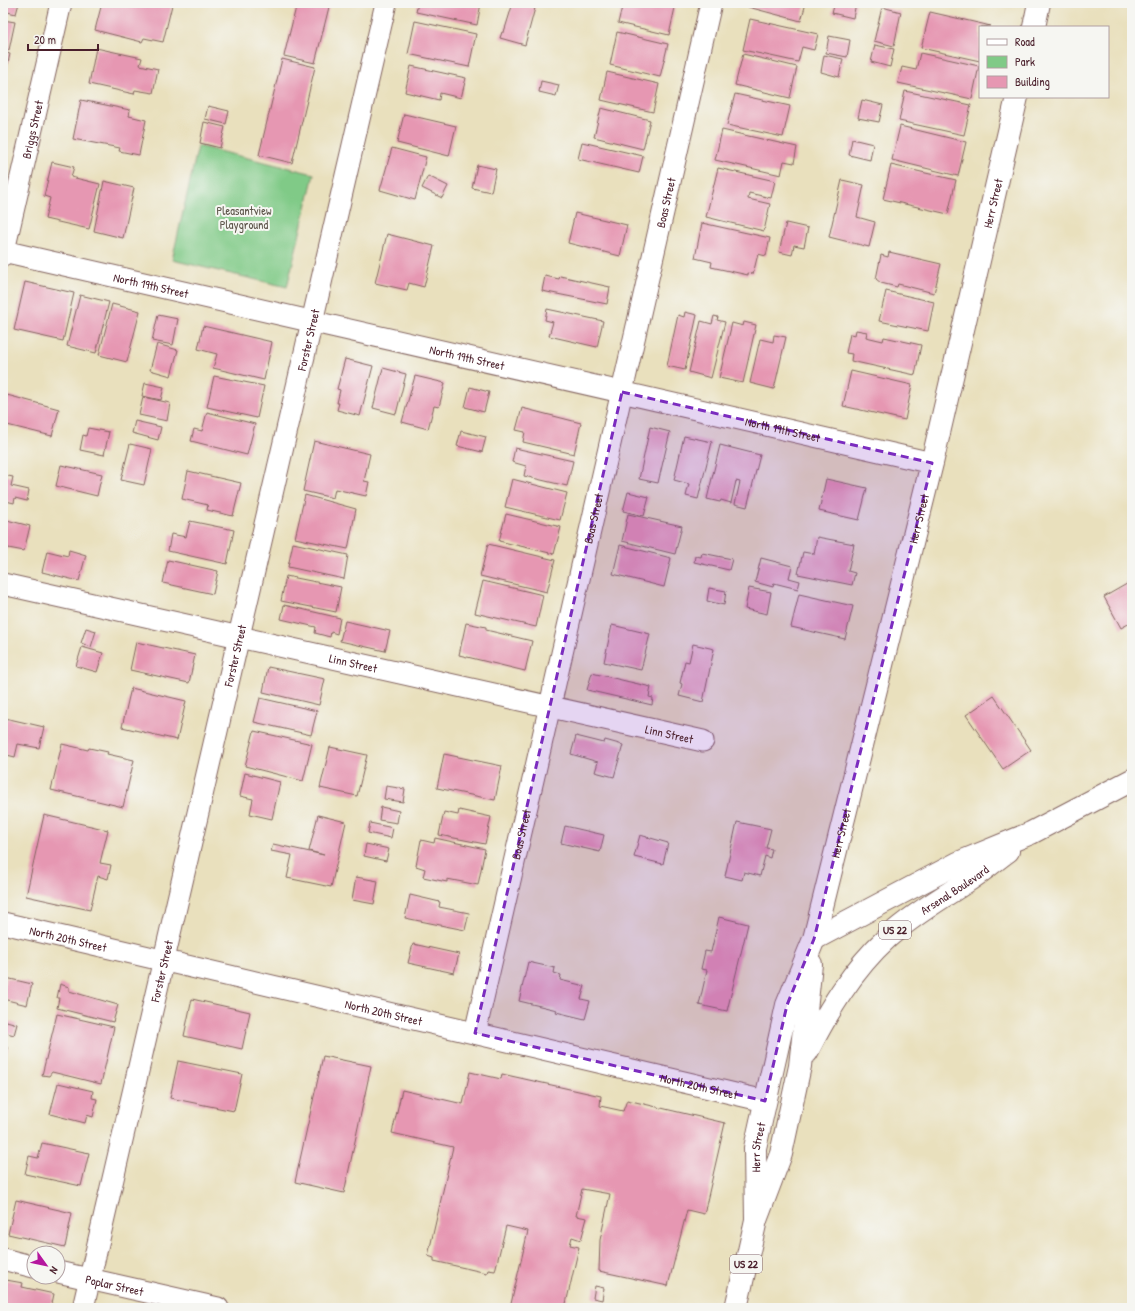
<svg xmlns="http://www.w3.org/2000/svg" width="1135" height="1311" font-family="'Patrick Hand',sans-serif">
  <rect width="100%" height="100%" fill="#f6f6f2"/>
  <filter id="ink" filterUnits="userSpaceOnUse"><feTurbulence type="fractalNoise" baseFrequency=".025" numOctaves="2"/><feDisplacementMap in="SourceGraphic" scale="8" xChannelSelector="R" yChannelSelector="G"/><feConvolveMatrix kernelMatrix="1 2 1 2 8 2 1 2 1" color-interpolation-filters="sRGB"/></filter>
  <filter id="wash" filterUnits="userSpaceOnUse"><feTurbulence type="fractalNoise" baseFrequency=".012" numOctaves="4" result="noise"/><feDisplacementMap in="SourceGraphic" scale="16" xChannelSelector="R" yChannelSelector="G"/><feGaussianBlur stdDeviation="0.9" result="paint"/><feColorMatrix in="noise" values="0 0 0 0 0 0 0 0 0 0 0 0 0 0 0 0 0 1.4 0 .05"/><feComposite in="paint" operator="in"/></filter>
  <g filter="url(#wash)">
    <rect width="100%" height="100%" fill="#e9e0bd"/>
    <path fill="#80ca87" stroke="#657459" d="M198,146L314,174L287,287L172,260Z"/>
    <g id="blocks">
      <g fill="#e697b2">
        <path d="M3,3H19L16,14L3,11Z"/>
        <path d="M102,3H139L149,6L150,3H162L172,5L163,42L144,38L142,42L95,30Z"/>
        <path d="M297,3H330L315,63L284,56Z"/>
        <path d="M418,3H481L477,25L416,12Z"/>
        <path d="M513,3L535,8L525,45L500,38L502,32H504Z"/>
        <path d="M623,3H676L669,35L618,23Z"/>
        <path d="M749,3H806L801,21L748,7Z"/>
        <path d="M835,3H856L853,18L832,13Z"/>
        <path d="M882,7L901,12L894,46L874,41Z"/>
        <path d="M930,12L991,26L980,27V61L921,48Z"/>
        <path d="M750,19L818,34L814,50L802,47L798,62L743,50Z"/>
        <path d="M3,20L15,22L9,50L3,49Z"/>
        <path d="M415,21L476,34L469,67L408,54Z"/>
        <path d="M617,32L668,44L660,77L610,65Z"/>
        <path d="M829,36L850,40L847,57L826,53Z"/>
        <path d="M875,45L894,49L890,67L871,62Z"/>
        <path d="M96,48L142,58L140,65L158,69L153,93L135,90L134,94L89,84Z"/>
        <path d="M3,52L10,54L4,81L3,80Z"/>
        <path d="M920,53L979,66L972,99L898,83L902,67L916,70Z"/>
        <path d="M743,54L797,67L790,98L735,85Z"/>
        <path d="M824,55L843,59L839,77L821,72Z"/>
        <path d="M282,59L315,67L292,163L259,155Z"/>
        <path d="M411,66L466,78L461,98L440,93L439,100L405,92Z"/>
        <path d="M607,72L659,84L653,112L601,100Z"/>
        <path d="M541,81L559,85L556,96L539,92Z"/>
        <path d="M905,91L971,105L964,135L899,121Z"/>
        <path d="M735,94L790,106L783,137L727,125Z"/>
        <path d="M81,100L130,110L129,116L146,120L139,155L119,151L120,148L73,139Z"/>
        <path d="M862,100L883,105L879,122L858,118Z"/>
        <path d="M208,106L229,111L226,124L205,119Z"/>
        <path d="M601,108L650,120L643,149L594,137Z"/>
        <path d="M404,114L456,126L449,156L397,143Z"/>
        <path d="M204,122L225,127L220,148L200,143Z"/>
        <path d="M900,126L966,142L958,176L892,160Z"/>
        <path d="M722,130L797,147L794,163L784,161L781,175L715,160Z"/>
        <path d="M852,139L873,144L870,160L849,155Z"/>
        <path d="M582,142L643,156L639,173L578,159Z"/>
        <path d="M392,148L426,157L415,200L380,190Z"/>
        <path d="M52,162L74,167L71,177L100,184L89,229L45,219L50,198L44,196Z"/>
        <path d="M477,165L496,169L491,192L472,188Z"/>
        <path d="M891,165L956,180L948,214L883,199Z"/>
        <path d="M718,168L775,181L771,198L749,193L748,199L770,204L764,231L706,217Z"/>
        <path d="M428,176L448,186L442,198L422,188Z"/>
        <path d="M842,180L864,185L857,217L875,222L869,247L829,237Z"/>
        <path d="M104,181L134,188L123,238L94,231Z"/>
        <path d="M575,213L627,225L620,256L568,243Z"/>
        <path d="M702,223L770,238L766,256L758,254L753,274L748,273V275L711,267L712,262L695,258Z"/>
        <path d="M786,223L808,228L804,247L794,245L792,255L779,252Z"/>
        <path d="M387,234L434,246L424,287L409,283L407,290L375,283Z"/>
        <path d="M889,252L941,264L934,293L898,284L897,287L881,283L876,279L881,255L888,257Z"/>
        <path d="M545,276L559,279L560,276L610,287L607,304L542,291Z"/>
        <path d="M25,282L74,293L63,341L14,330Z"/>
        <path d="M886,291L934,302L928,331L879,321Z"/>
        <path d="M80,295L109,302L96,353L67,346Z"/>
        <path d="M112,304L140,311L127,362L99,355Z"/>
        <path d="M547,309L603,321L597,347L549,336L553,322L545,320Z"/>
        <path d="M685,312L697,315L685,370L667,366L678,315L684,317Z"/>
        <path d="M158,315L178,319L173,345L152,341Z"/>
        <path d="M714,316L718,317L717,320L725,322L711,378L689,372L701,321L712,324Z"/>
        <path d="M744,322L756,325L743,383L719,378L732,323L743,326Z"/>
        <path d="M203,326L272,342L264,380L213,368L217,354L198,349Z"/>
        <path d="M856,330L867,332L866,337L883,341L884,337L921,345L915,375L851,361L852,354L846,353L850,334L855,335Z"/>
        <path d="M774,335L786,337L774,389L750,383L760,339L773,342Z"/>
        <path d="M157,344L178,350L171,376L150,370Z"/>
        <path d="M345,359L373,366L360,416L337,410L339,403H337L340,390L337,389Z"/>
        <path d="M383,368L406,374L396,414L373,408Z"/>
        <path d="M851,371L912,385L905,420L843,406Z"/>
        <path d="M214,376L264,386L257,418L207,407Z"/>
        <path d="M415,376L445,383L439,407L434,406L428,429L402,422Z"/>
        <path d="M145,383L164,387L161,400L142,396Z"/>
        <path d="M470,387L489,392L484,412L465,407Z"/>
        <path d="M7,395L59,409L52,436L3,424V412Z"/>
        <path d="M143,397L170,403L167,421L139,415Z"/>
        <path d="M522,408L581,423L574,454L523,442L525,432L516,430Z"/>
        <path d="M207,412L255,424L247,455L191,441L194,429L202,431Z"/>
        <path d="M135,421L161,427L158,440L132,433Z"/>
        <path d="M650,427L670,432L658,483L639,479Z"/>
        <path d="M88,428L109,432L104,455L80,450L83,435L86,436Z"/>
        <path d="M461,431L486,437L482,452L457,446Z"/>
        <path d="M684,436L712,442L698,499L686,496L689,484L674,480Z"/>
        <path d="M314,441L370,454L364,481L369,482L366,496L335,489L333,498L303,491Z"/>
        <path d="M130,444L152,449L144,485L121,480Z"/>
        <path d="M720,445L760,455L747,507L735,504L740,482L736,481L731,503L721,500L720,502L707,499Z"/>
        <path d="M515,448L573,461L567,486L524,476L526,466L512,462Z"/>
        <path d="M61,465L102,474L97,496L56,486Z"/>
        <path d="M188,471L241,483L233,516L207,510L208,505L182,499Z"/>
        <path d="M3,475L13,477L11,486L29,490L27,501L15,498L14,503L6,501L5,508H3Z"/>
        <path d="M512,479L567,493L560,520L505,507Z"/>
        <path d="M826,479L867,488L859,520L819,511Z"/>
        <path d="M628,492L649,497L644,516L623,511Z"/>
        <path d="M305,495L356,509L348,549L295,538Z"/>
        <path d="M506,514L561,527L554,554L499,541Z"/>
        <path d="M628,514L682,526L675,554L622,541Z"/>
        <path d="M3,519L30,526L24,551L3,547Z"/>
        <path d="M190,521L234,530L227,564L168,551L171,534L186,537Z"/>
        <path d="M817,537L854,544L848,571L855,573L852,585L798,574L803,552L814,554Z"/>
        <path d="M293,543L348,555L344,579L288,567Z"/>
        <path d="M488,544L555,560L547,592L480,576Z"/>
        <path d="M620,545L671,558L664,587L613,574Z"/>
        <path d="M69,550L86,555L79,581L42,572L47,551L68,556Z"/>
        <path d="M702,553L732,559L729,570L694,562L695,556L701,557Z"/>
        <path d="M761,558L792,566L789,578L800,581L798,589L774,583L773,587L755,582Z"/>
        <path d="M168,560L218,571L213,594L163,583Z"/>
        <path d="M286,576L341,587L336,612L281,601Z"/>
        <path d="M483,581L543,595L536,627L475,613Z"/>
        <path d="M1132,581V622L1121,628L1104,597Z"/>
        <path d="M709,588L726,591L724,605L707,601Z"/>
        <path d="M749,588L771,592L767,614L745,609Z"/>
        <path d="M799,594L853,606L845,639L791,627Z"/>
        <path d="M284,605L340,618L337,634L331,632L330,637L315,633L316,627L281,619Z"/>
        <path d="M345,621L390,631L385,651L340,641Z"/>
        <path d="M466,623L486,627V630L532,641L525,671L459,655Z"/>
        <path d="M612,625L650,634L641,670L604,662Z"/>
        <path d="M86,628L96,631L91,647L81,643Z"/>
        <path d="M136,642L195,655L189,683L130,670Z"/>
        <path d="M693,644L714,649L703,702L679,696L682,684L680,683L685,661L689,662Z"/>
        <path d="M82,647L103,653L97,672L76,666Z"/>
        <path d="M268,667L325,679L319,705L263,692Z"/>
        <path d="M592,673L651,687L649,697L653,698L652,705L587,690Z"/>
        <path d="M131,688L186,701L177,740L122,727Z"/>
        <path d="M994,696L1031,750L1003,769L966,715Z"/>
        <path d="M260,698L317,711L311,735L254,722Z"/>
        <path d="M5,718L44,727L39,748L18,744L15,757L3,754V726Z"/>
        <path d="M254,731L312,744L303,781L245,766Z"/>
        <path d="M576,736L604,743L605,740L623,745L614,777L595,772L598,762L571,754Z"/>
        <path d="M62,744L88,750L89,748L108,752L107,754L134,760L123,807L51,790Z"/>
        <path d="M330,747L367,755L357,796L320,788Z"/>
        <path d="M444,754L502,766L495,800L437,788Z"/>
        <path d="M245,773L280,782L272,819L250,814L253,799L240,796Z"/>
        <path d="M386,786L405,789L403,802L384,799Z"/>
        <path d="M381,807L399,811L397,823L379,820Z"/>
        <path d="M459,810L491,817L485,844L439,835L444,812L458,815Z"/>
        <path d="M44,815L108,830L100,863L111,865L108,879L98,876L90,910L26,896Z"/>
        <path d="M318,815L346,822L331,887L287,878L292,855L271,851L273,844L324,855L309,851Z"/>
        <path d="M737,822L771,829L766,848L772,849L770,858L765,856L760,876L744,872L742,880L725,876Z"/>
        <path d="M370,823L393,828L391,838L368,833Z"/>
        <path d="M565,826L604,835L600,852L561,843Z"/>
        <path d="M640,835L668,843L663,864L634,857Z"/>
        <path d="M435,838L485,849L478,885L447,879V882L423,877L425,869L416,866L421,840L434,843Z"/>
        <path d="M366,844L389,849L386,861L364,856Z"/>
        <path d="M356,877L378,881L374,904L352,900Z"/>
        <path d="M410,895L440,902L439,907L469,913L465,930L405,918Z"/>
        <path d="M719,917L748,924L727,1011L699,1005L707,970L701,969L705,951L711,952Z"/>
        <path d="M413,944L459,954L454,973L408,963Z"/>
        <path d="M528,962L555,968L554,973L561,975L560,980L585,986L581,999L590,1001L585,1019L556,1012L557,1010L519,1001Z"/>
        <path d="M6,978L32,984L27,1005L3,999V992Z"/>
        <path d="M60,984L69,987V991L118,1005L113,1022L57,1008L59,998H57Z"/>
        <path d="M192,999L250,1012L242,1049L184,1036Z"/>
        <path d="M57,1014L114,1027L101,1084L52,1072L49,1076L42,1075Z"/>
        <path d="M3,1020L17,1024L14,1035L3,1032Z"/>
        <path d="M3,1046L8,1048L5,1061H3Z"/>
        <path d="M323,1056L371,1066L344,1193L295,1182Z"/>
        <path d="M178,1061L242,1074L234,1111L170,1098Z"/>
        <path d="M470,1072L501,1079L502,1074L601,1096L600,1106L623,1111L627,1100L725,1123L704,1214L687,1210L668,1286L599,1271L600,1240L610,1194L582,1189L576,1216L587,1218L581,1240L572,1237L570,1245L579,1247L565,1308H510L528,1231L506,1226L495,1271L488,1270L487,1273L434,1261V1258L428,1256L453,1147L392,1133L402,1090L463,1104Z"/>
        <path d="M58,1083L93,1091L92,1098L97,1099L93,1117L87,1115L85,1123L50,1114Z"/>
        <path d="M42,1143L89,1153L81,1186L25,1174L29,1156L38,1158Z"/>
        <path d="M16,1200L72,1213L65,1247L8,1234Z"/>
        <path d="M6,1280L23,1283L22,1287L54,1294L51,1308H3V1294Z"/>
        <path d="M595,1286L604,1288L602,1300L593,1298Z"/>
      </g>
    </g>
  </g>
  <g filter="url(#ink)">
    <use href="#blocks" fill-opacity="0" stroke="#82635e" stroke-width="1"/>
    <g fill="none" stroke-linecap="round" stroke-linejoin="round">
      <g stroke="#82635e" stroke-width="23">
        <g id="minor">
          <path id="s1" d="M3,251L932,463"/>
          <path id="s2" d="M3,255L61,3"/>
          <path id="s3" d="M3,584L703,741"/>
          <path id="s4" d="M3,923L765,1101"/>
          <path id="s5" d="M475,1033L711,3"/>
          <path d="M3,1259L34,1267"/>
          <path id="s6" d="M58,1272L218,1308"/>
          <path id="s7" d="M83,1308L386,3"/>
        </g>
      </g>
      <g stroke="#82635e" stroke-width="24">
        <g id="primary">
          <path d="M1034,27L1039,3"/>
          <path d="M814,939L958,863L1031,833L1132,780"/>
          <path id="s8" d="M807,1052C828,1011 852,970 887,938C911,916 939,900 966,882C981,873 994,861 1008,851"/>
          <path id="s9" d="M756,1220L755,1148L787,1005L814,939L819,919L932,463L1017,97"/>
          <path d="M736,1308L756,1220L781,1154L800,1066L811,964"/>
        </g>
      </g>
      <use href="#minor" stroke="#fff" stroke-width="21"/>
      <use href="#primary" stroke="#fff" stroke-width="22"/>
    </g>
  </g>
  <path fill="#7b2cbf" fill-opacity="0.2" stroke="#7b2cbf" stroke-width="3" stroke-dasharray="8 5" stroke-linejoin="round" d="M622,392L932,463L814,939L787,1005L765,1101L475,1033Z"/>
  <g text-anchor="middle" dominant-baseline="central" stroke-width="4" stroke-linejoin="round" paint-order="stroke">
    <g fill="#f6f6f2" stroke="#7e6067" stroke-width="1">
      <rect x="879" y="921" width="32" height="18" rx="3"/>
      <rect x="730" y="1255" width="32" height="18" rx="3"/>
    </g>
    <g font-size="11" font-weight="bold" fill="#4a1f2b">
      <text x="895" y="930">US 22</text>
      <text x="746" y="1264">US 22</text>
    </g>
    <g font-size="12" fill="#4a1f2b" stroke="#f6f6f2">
      <text stroke="none"><textPath href="#s2" startOffset="129">Briggs Street</textPath></text>
      <text stroke="none"><textPath href="#s5" startOffset="852">Boas Street</textPath></text>
      <text stroke="none"><textPath href="#s9" startOffset="1047">Herr Street</textPath></text>
      <text stroke="none"><textPath href="#s1" startOffset="152">North 19th Street</textPath></text>
      <text stroke="none"><textPath href="#s7" startOffset="994">Forster Street</textPath></text>
      <text stroke="none"><textPath href="#s1" startOffset="476">North 19th Street</textPath></text>
      <text stroke="none"><textPath href="#s1" startOffset="800">North 19th Street</textPath></text>
      <text stroke="none"><textPath href="#s5" startOffset="528">Boas Street</textPath></text>
      <text stroke="none"><textPath href="#s9" startOffset="723">Herr Street</textPath></text>
      <text stroke="none"><textPath href="#s7" startOffset="670">Forster Street</textPath></text>
      <text stroke="none"><textPath href="#s3" startOffset="359">Linn Street</textPath></text>
      <text stroke="none"><textPath href="#s3" startOffset="683">Linn Street</textPath></text>
      <text stroke="none"><textPath href="#s9" startOffset="399">Herr Street</textPath></text>
      <text stroke="none"><textPath href="#s5" startOffset="204">Boas Street</textPath></text>
      <text stroke="none"><textPath href="#s8" startOffset="223">Arsenal Boulevard</textPath></text>
      <text stroke="none"><textPath href="#s4" startOffset="67">North 20th Street</textPath></text>
      <text stroke="none"><textPath href="#s7" startOffset="346">Forster Street</textPath></text>
      <text stroke="none"><textPath href="#s4" startOffset="391">North 20th Street</textPath></text>
      <text stroke="none"><textPath href="#s4" startOffset="715">North 20th Street</textPath></text>
      <text stroke="none"><textPath href="#s9" startOffset="73">Herr Street</textPath></text>
      <text stroke="none"><textPath href="#s6" startOffset="58">Poplar Street</textPath></text>
    </g>
    <g font-size="12" fill="#5a5247" stroke="#f6f6f2">
      <text x="244" y="210">Pleasantview<tspan x="244" dy="14">Playground</tspan></text>
    </g>
  </g>
  <rect width="1135" height="1311" fill="none" stroke="#f6f6f2" stroke-width="16"/>
  <rect x="979" y="26" width="130" height="72" fill="#f6f6f2" stroke="#b1a0a2"/>
  <rect x="987" y="39" width="20" height="6" fill="#ffffff" stroke="#b1a0a2"/>
  <text x="1015" y="46" font-size="12" fill="#4a1f2b">Road</text>
  <rect x="987" y="56" width="20" height="12" fill="#80ca87" stroke="#b1a0a2"/>
  <text x="1015" y="66" font-size="12" fill="#4a1f2b">Park</text>
  <rect x="987" y="76" width="20" height="12" fill="#e697b2" stroke="#b1a0a2"/>
  <text x="1015" y="86" font-size="12" fill="#4a1f2b">Building</text>
  <g transform="translate(46 1265) rotate(123)"><circle r="19" fill="#f6f6f2" stroke="#b1a0a2"/>
  <path d="M0-3L7 15L0 10L-7 15Z" fill="#b5179e"/>
  <text y="-6" font-size="11" font-weight="bold" text-anchor="middle" fill="#4a1f2b">N</text>
  </g>
  <path d="M28 44v6h70v-6" fill="none" stroke="#4a1f2b" stroke-width="2"/>
  <text x="34" y="44" font-size="12" fill="#4a1f2b" stroke="#f6f6f2" stroke-width="3" paint-order="stroke">20 m</text>
</svg>
